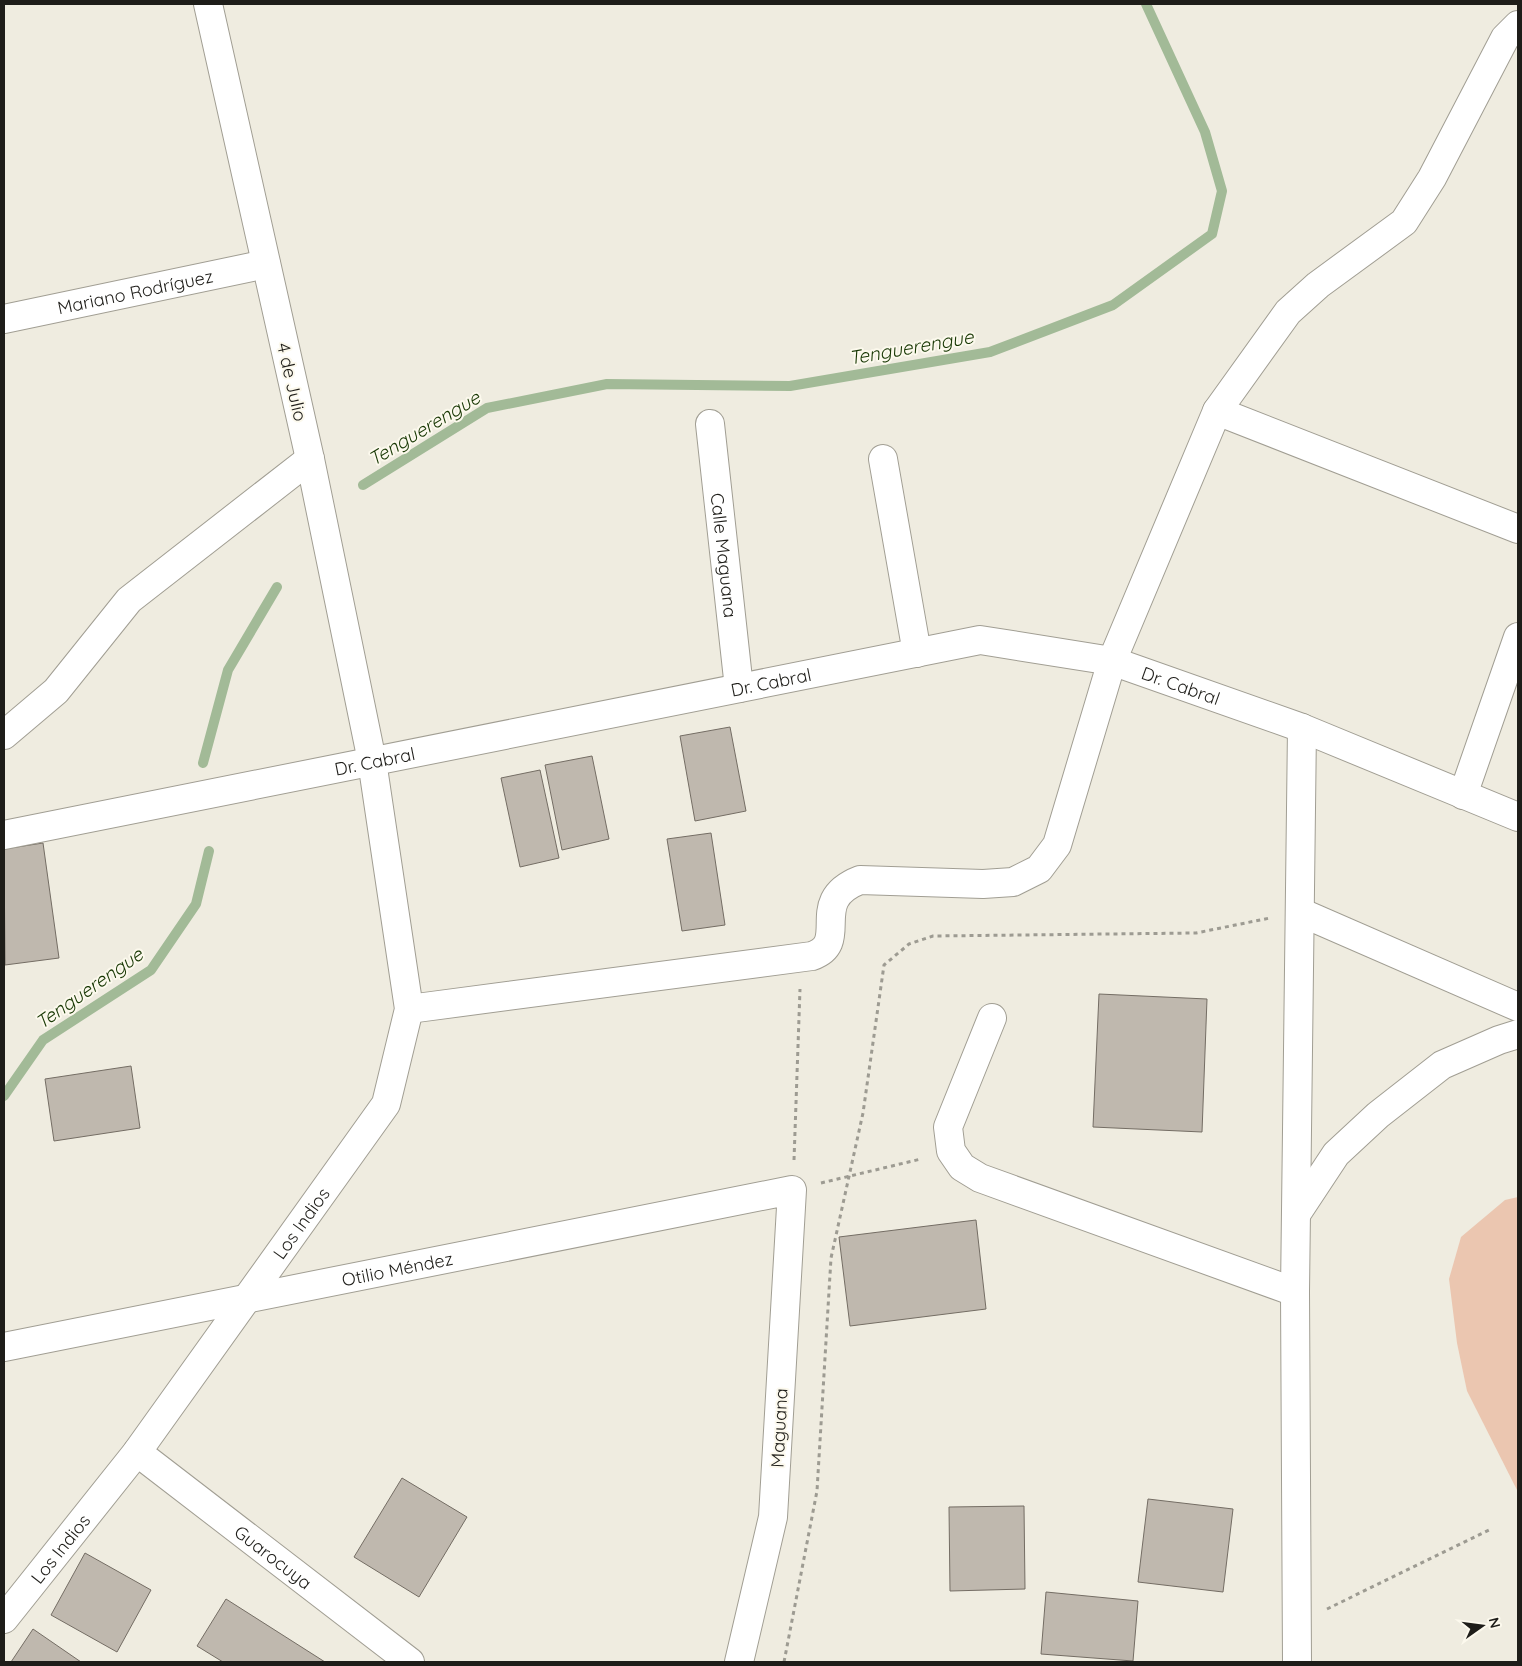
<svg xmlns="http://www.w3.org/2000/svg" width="1522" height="1666" font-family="Quicksand,sans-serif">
  <rect width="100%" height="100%" fill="#efece0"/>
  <path fill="#ebc6b0" d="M1518,1197V1492L1467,1391L1457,1343L1449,1279L1461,1237L1505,1200Z"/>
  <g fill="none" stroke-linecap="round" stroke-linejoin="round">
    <g stroke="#a2ba97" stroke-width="10">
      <path d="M363,485L487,408L607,384L790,386L990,352L1113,305L1212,234L1222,191L1205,132L1146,4"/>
      <path d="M203,763L228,670L277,587"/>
      <path d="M4,1096L43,1040L151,970L196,904L209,851"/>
    </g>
  </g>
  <g fill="#bfb8ae" stroke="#746d64">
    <path d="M730,727L746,811L695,821L680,736Z"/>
    <path d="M592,756L609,839L562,850L545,765Z"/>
    <path d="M540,770L559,858L520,867L501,778Z"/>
    <path d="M711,833L725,925L682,931L667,839Z"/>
    <path d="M43,843L59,958L5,965L4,849Z"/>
    <path d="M1099,994L1207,999L1202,1132L1093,1127Z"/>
    <path d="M131,1066L140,1128L54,1141L45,1079Z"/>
    <path d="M976,1220L986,1309L850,1326L839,1237Z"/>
    <path d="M402,1478L467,1517L419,1597L354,1557Z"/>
    <path d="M1148,1499L1233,1509L1223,1592L1138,1582Z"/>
    <path d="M1024,1506L1025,1589L950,1591L949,1507Z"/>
    <path d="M85,1553L151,1590L117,1652L51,1615Z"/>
    <path d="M1046,1592L1138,1601L1133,1661L1041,1654Z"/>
    <path d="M226,1599L325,1662H223L197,1646Z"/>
    <path d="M33,1629L81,1662H11Z"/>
  </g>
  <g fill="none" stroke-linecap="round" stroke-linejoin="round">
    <g stroke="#a19e93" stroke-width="30">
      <g id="minor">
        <path id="s1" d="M4,319L266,264"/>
        <path d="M1217,411L1518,529"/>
        <path id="s2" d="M710,424L739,688"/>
        <path d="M883,459L917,653"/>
        <path d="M4,735L56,691L129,600L310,459"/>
        <path d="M1463,795L1518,637"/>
        <path id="s3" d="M4,835L980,640L1112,661L1302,728L1518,817"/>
        <path d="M1300,912L1518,1007"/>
        <path d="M409,1009L812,956C852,942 806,901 860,880L983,884L1013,882L1039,869L1057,845L1112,661L1217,411L1288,312L1318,285L1404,222L1432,178L1505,38L1518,25"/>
        <path d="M992,1018L948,1127L951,1151L962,1167L980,1178L1295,1292"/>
        <path d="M1297,1213L1336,1154L1378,1115L1442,1065L1499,1040L1518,1034"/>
        <path id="s4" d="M4,1347L792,1190L773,1517L739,1662"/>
        <path id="s5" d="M137,1452L410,1662"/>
        <path id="s6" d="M4,1619L137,1452L386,1104L409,1009L372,761L310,459L208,4"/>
        <path d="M1297,1662L1295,1292L1302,728"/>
      </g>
    </g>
    <g stroke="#9d9b92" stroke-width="3" stroke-dasharray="4 4" stroke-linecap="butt">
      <path d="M794,1160L800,989"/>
      <path d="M821,1183L921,1159"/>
      <path d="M1327,1609L1491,1529"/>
      <path d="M784,1662L817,1491L831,1258L863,1113L884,965L909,944L933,936L1196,933L1270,918"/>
    </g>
    <use href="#minor" stroke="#fff" stroke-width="28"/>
  </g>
  <g text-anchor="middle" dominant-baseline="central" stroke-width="4" stroke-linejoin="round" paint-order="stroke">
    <g font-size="18" fill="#1e1d19" stroke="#fcf9ed">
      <text stroke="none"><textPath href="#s1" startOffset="134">Mariano Rodríguez</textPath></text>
      <text transform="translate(292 382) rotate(77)">4 de Julio</text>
      <text stroke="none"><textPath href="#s2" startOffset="132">Calle Maguana</textPath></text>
      <text stroke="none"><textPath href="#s3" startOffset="782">Dr. Cabral</textPath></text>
      <text stroke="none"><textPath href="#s3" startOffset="1202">Dr. Cabral</textPath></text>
      <text stroke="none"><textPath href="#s3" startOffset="378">Dr. Cabral</textPath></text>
      <text stroke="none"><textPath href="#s6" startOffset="495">Los Indios</textPath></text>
      <text stroke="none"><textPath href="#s4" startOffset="401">Otilio Méndez</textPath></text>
      <text transform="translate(779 1428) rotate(-87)">Maguana</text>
      <text stroke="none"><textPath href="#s6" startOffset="90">Los Indios</textPath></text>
      <text stroke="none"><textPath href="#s5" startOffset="172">Guarocuya</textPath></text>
    </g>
    <g font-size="19" font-style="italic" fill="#173703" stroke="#fcf9ed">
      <text transform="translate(911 347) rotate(-10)">Tenguerengue</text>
      <text transform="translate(424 428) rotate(-31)">Tenguerengue</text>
      <text transform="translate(89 988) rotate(-35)">Tenguerengue</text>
    </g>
  </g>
  <rect width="1522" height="1666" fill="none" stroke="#1e1d19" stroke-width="10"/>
  <g transform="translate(1482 1626) rotate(76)" stroke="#fcf9ed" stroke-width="4" paint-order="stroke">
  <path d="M0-4L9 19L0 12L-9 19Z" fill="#1e1d19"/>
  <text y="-8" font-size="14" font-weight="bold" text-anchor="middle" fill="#1e1d19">N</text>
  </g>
</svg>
